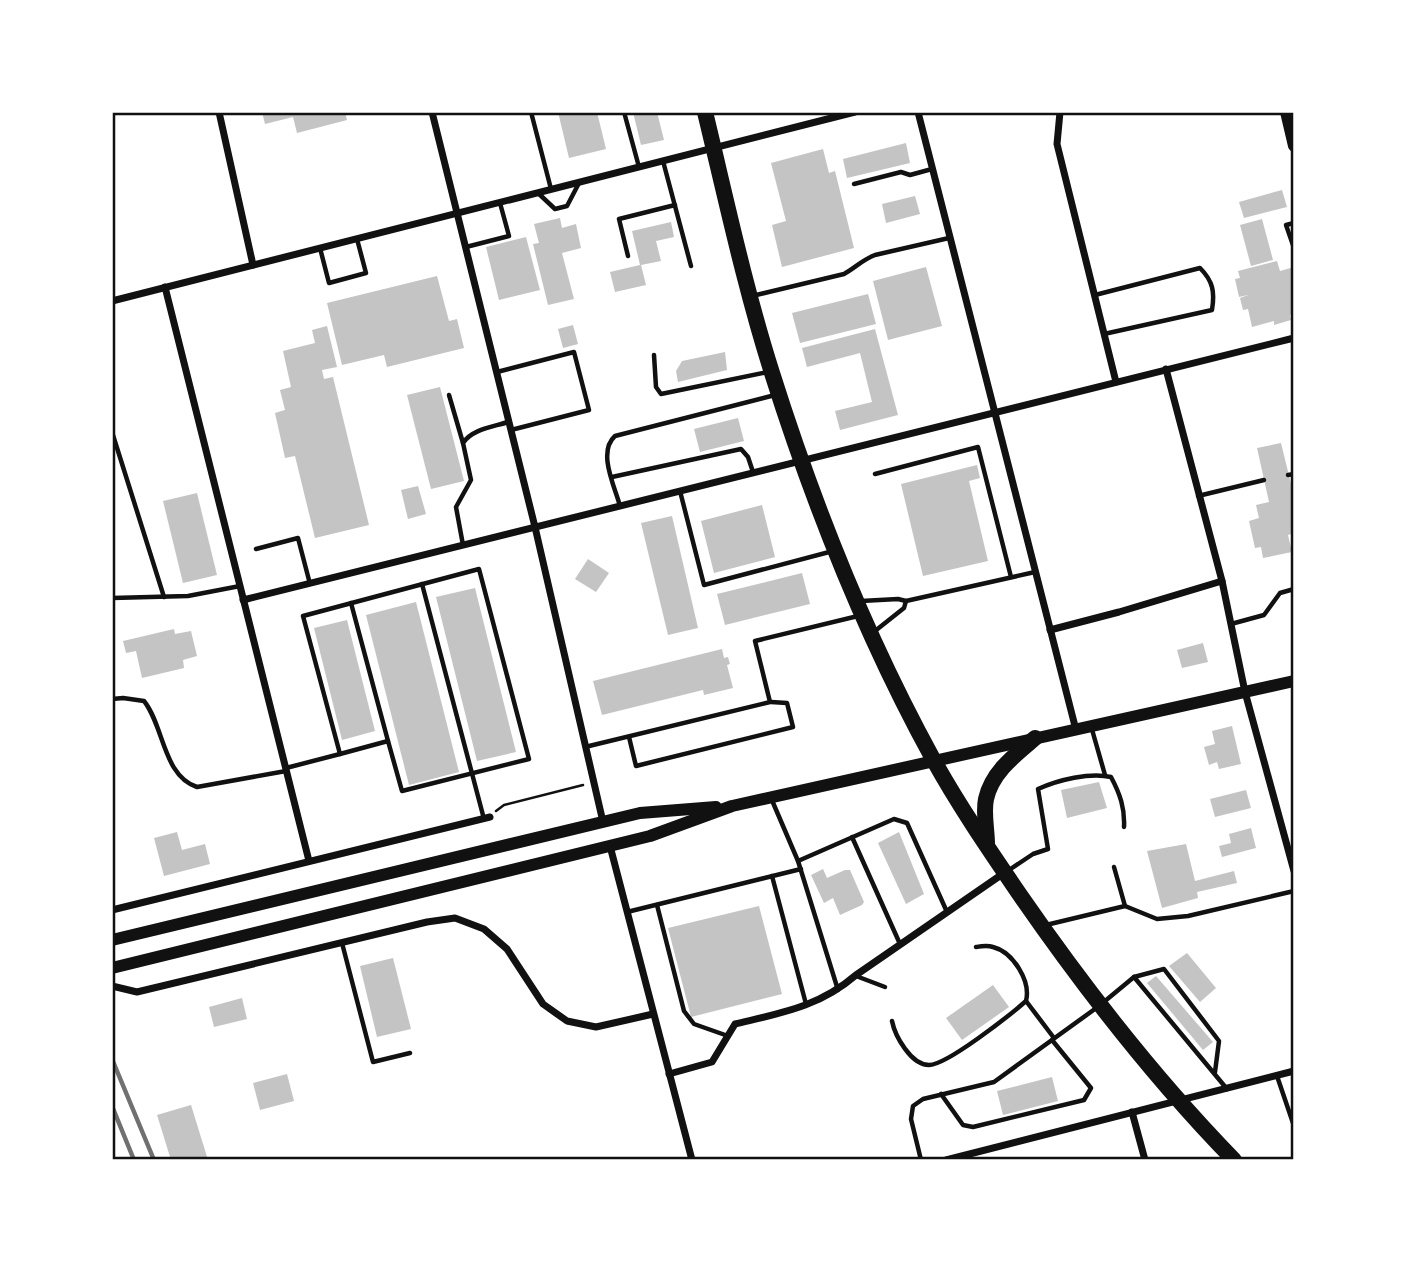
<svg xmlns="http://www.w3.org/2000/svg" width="1406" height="1272" font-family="'PT Serif',serif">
  <rect width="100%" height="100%" fill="#fff"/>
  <g fill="#c4c4c4">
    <path d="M262,112H345L347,120L297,133L293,117L265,124Z"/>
    <path d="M558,112H597L606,149L569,158Z"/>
    <path d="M633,112H657L664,140L641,145Z"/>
    <path d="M906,143L910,163L847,178L843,159Z"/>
    <path d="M823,149L829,173L835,171L854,248L782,267L772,225L786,221L771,163Z"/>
    <path d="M1282,190L1287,207L1244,218L1239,202Z"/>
    <path d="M915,196L920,214L886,223L882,204Z"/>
    <path d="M560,218L562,228L576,224L581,248L562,253L574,299L548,305L533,244L539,243L534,224Z"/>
    <path d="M1262,219L1273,260L1251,266L1240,225Z"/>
    <path d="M671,222L674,237L656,241L661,261L641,265L646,285L615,292L610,272L640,265L632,231Z"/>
    <path d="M526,237L540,290L499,300L486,247Z"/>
    <path d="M1277,261L1280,271L1294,267V314L1290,315L1291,320L1274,325V321L1252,327L1248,309L1243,310L1240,298L1248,295L1239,297L1235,279L1240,278L1238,271Z"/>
    <path d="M926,267L942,326L888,340L873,281Z"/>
    <path d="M437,276L449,321L457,319L464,348L387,367L384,355L342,365L327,303Z"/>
    <path d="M868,294L876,324L800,343L792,313Z"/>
    <path d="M573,325L578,344L563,348L558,329Z"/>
    <path d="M327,326L337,367L322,370L324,379L333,377L369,525L315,538L295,456L285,458L275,413L285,410L280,390L291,387L283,351L315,343L312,330Z"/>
    <path d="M875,329L898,415L840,430L835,411L872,402L860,353L807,367L802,348Z"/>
    <path d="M725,352L727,370L678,382L676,371L682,361Z"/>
    <path d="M440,387L464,481L431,489L407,395Z"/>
    <path d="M738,418L744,441L700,452L694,429Z"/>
    <path d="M1281,443L1294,496V533L1288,535L1292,552L1263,558L1261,547L1255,548L1249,521L1259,518L1256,505L1269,502L1257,448Z"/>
    <path d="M977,465L980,478L969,481L988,561L923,576L901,484Z"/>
    <path d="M418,486L426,514L408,519L401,490Z"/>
    <path d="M197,493L217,575L183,583L163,501Z"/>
    <path d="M762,505L775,557L714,573L701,521Z"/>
    <path d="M672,516L698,628L668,635L641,523Z"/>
    <path d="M588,559L609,573L596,592L575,579Z"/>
    <path d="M802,573L810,604L725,625L717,594Z"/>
    <path d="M475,588L516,752L477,761L436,597Z"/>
    <path d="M416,602L459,772L409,785L366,615Z"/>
    <path d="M347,620L375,731L342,740L314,628Z"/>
    <path d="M174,629L175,634L191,631L197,656L183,660L184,668L142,678L136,651L126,653L123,641Z"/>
    <path d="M1203,643L1208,662L1182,668L1177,650Z"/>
    <path d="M722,649L724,658L728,657L730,664L727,665L733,688L704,695L703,690L602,715L593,681Z"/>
    <path d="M1232,726L1241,764L1219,769L1217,762L1209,765L1204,747L1215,744L1212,731Z"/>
    <path d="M1099,782L1107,808L1067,818L1061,790Z"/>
    <path d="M1246,790L1251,808L1215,817L1210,799Z"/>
    <path d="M1251,828L1256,848L1222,857L1219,846L1231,843L1229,834Z"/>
    <path d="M177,832L182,850L205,844L210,864L164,876L154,838Z"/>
    <path d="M899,832L924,894L906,904L878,843Z"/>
    <path d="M1186,844L1195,881L1234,871L1237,883L1197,892L1198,898L1162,908L1147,851Z"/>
    <path d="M823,869L827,878L845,870H850L864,902L862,905L840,915L833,898L824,903L811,875Z"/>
    <path d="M759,906L782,994L691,1017L668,928Z"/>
    <path d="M1187,953L1216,988L1200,1002L1169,966Z"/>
    <path d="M393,958L411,1029L377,1037L360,966Z"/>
    <path d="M1156,976L1213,1042L1203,1050L1147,983Z"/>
    <path d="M993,985L1009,1007L962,1040L946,1018Z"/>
    <path d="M242,998L247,1019L214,1027L209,1007Z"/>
    <path d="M287,1074L294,1101L260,1110L253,1083Z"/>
    <path d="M1052,1077L1058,1101L1003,1115L997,1091Z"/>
    <path d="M191,1105L208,1160H171L157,1115Z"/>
  </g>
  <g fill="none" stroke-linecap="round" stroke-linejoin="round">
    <path stroke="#111" stroke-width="2.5" d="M496,811L504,805L583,785"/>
    <g stroke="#111" stroke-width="4.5">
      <path d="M531,112L551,189"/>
      <path d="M624,112L639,167"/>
      <path d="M663,161L691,266"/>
      <path d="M854,184L901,172L910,175L932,169"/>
      <path d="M538,193L555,209L567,206L579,183"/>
      <path d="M1294,223L1286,225L1294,248"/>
      <path d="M466,247L509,236L500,203"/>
      <path d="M320,248L329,283L366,273L357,239"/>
      <path d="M628,256L619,219L675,205"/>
      <path d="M1095,295L1200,268C1213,281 1215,292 1212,310L1104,334"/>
      <path d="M752,296L844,274C855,268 862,260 875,255L949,238"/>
      <path d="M654,355L656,387L661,394L768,372"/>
      <path d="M497,372L574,352L589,410L511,430"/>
      <path d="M449,395L463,443"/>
      <path d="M112,432L164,597"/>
      <path d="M875,474L978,447L1011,577"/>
      <path d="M1288,475L1294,474"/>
      <path d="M612,477L741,449L748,457L753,472"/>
      <path d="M680,491L704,585L833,551"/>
      <path d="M1198,496L1264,480"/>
      <path d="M620,506C615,487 597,452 615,436L775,395"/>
      <path d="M463,545L456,507L471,480L463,443C472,429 493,427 508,422"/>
      <path d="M256,549L298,538L310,584"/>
      <path d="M479,569L529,759L402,791L388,741L340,754L303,616Z"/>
      <path d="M422,584L484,819"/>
      <path d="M112,598L188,596L240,586"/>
      <path d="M861,601L898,599L906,601L904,608L875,631"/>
      <path d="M906,601L1035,572"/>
      <path d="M351,603L388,741"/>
      <path d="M1231,624L1264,615L1280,593L1294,589"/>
      <path d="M112,699L123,698L144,701C164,726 163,776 197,787L286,771"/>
      <path d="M1091,726L1105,775"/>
      <path d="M629,737L636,766L793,727L787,703L771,702"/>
      <path d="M585,747L770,702L755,641L858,616"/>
      <path d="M286,768L340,754"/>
      <path d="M771,798L798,861L838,990"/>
      <path d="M852,837L900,944"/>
      <path d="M798,861L894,819L907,823L947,912"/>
      <path d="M1009,870L1033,854L1048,849L1038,789C1058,780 1090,772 1111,777C1120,794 1125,808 1124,827"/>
      <path d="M772,876L806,1004"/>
      <path d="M657,905L684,1011L694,1024L728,1036"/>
      <path d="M1125,906L1157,919L1188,916L1294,891"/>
      <path d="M627,912L801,869"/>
      <path d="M1046,925L1125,906L1114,867"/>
      <path d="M342,943L373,1062L410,1053"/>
      <path d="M856,976L885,987"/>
      <path d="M1134,977L1164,969L1219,1041L1215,1072"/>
      <path d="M1026,1001L1054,1038"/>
      <path d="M892,1021C895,1036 911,1065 929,1065C947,1065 1010,1015 1026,1001C1031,981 1013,952 993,947C987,945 982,946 976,947"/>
      <path d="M1277,1076L1294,1126"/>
      <path d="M941,1094L963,1125L973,1127L1084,1100L1091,1088L1052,1040"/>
      <path d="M921,1160L911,1119L913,1106L923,1099L994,1082L1099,1006L1134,977L1227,1089"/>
    </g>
    <g stroke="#111" stroke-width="7">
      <path d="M219,112L253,265"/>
      <path d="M432,112L535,527L603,822"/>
      <path d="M918,112L1076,730"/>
      <path d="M1060,112L1057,144L1116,382"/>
      <path d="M165,287L309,861"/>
      <path d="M112,301L855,112"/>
      <path d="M1166,369L1222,581L1245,692L1294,871"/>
      <path d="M243,600L1294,338"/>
      <path d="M1050,630L1119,612L1222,581"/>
      <path d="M610,846L692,1160"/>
      <path d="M112,910L490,817"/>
      <path d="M112,986L137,992L427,922L455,918L484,929L507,949L543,1004L567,1021L596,1027L653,1014"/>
      <path d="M669,1074L712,1062L735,1024C781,1013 819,1007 856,975L1004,873"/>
      <path d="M1132,1112L1145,1160"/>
      <path d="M946,1160L1294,1071"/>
    </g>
    <path stroke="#111" stroke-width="12" d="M1286,112L1294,146"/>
    <g stroke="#111" stroke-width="12">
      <path d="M112,940L640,813L716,807"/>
      <path d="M112,968L650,836L732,806L1294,681"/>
    </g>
    <g stroke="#111" stroke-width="16">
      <path d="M705,112C726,199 745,288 772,373C814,506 866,637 933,759C959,806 990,851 1020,895C1085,989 1154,1078 1234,1160"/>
      <path d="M987,844C987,830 983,813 986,799C992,772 1015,755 1035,738"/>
    </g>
    <g stroke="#707070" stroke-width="4.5">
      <path d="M112,1059L154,1160"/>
      <path d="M112,1106L134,1160"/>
    </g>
  </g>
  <rect width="1406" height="1272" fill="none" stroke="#ffffff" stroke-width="228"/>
  <rect x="114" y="114" width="1178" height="1044" fill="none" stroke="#111" stroke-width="2.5"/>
</svg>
